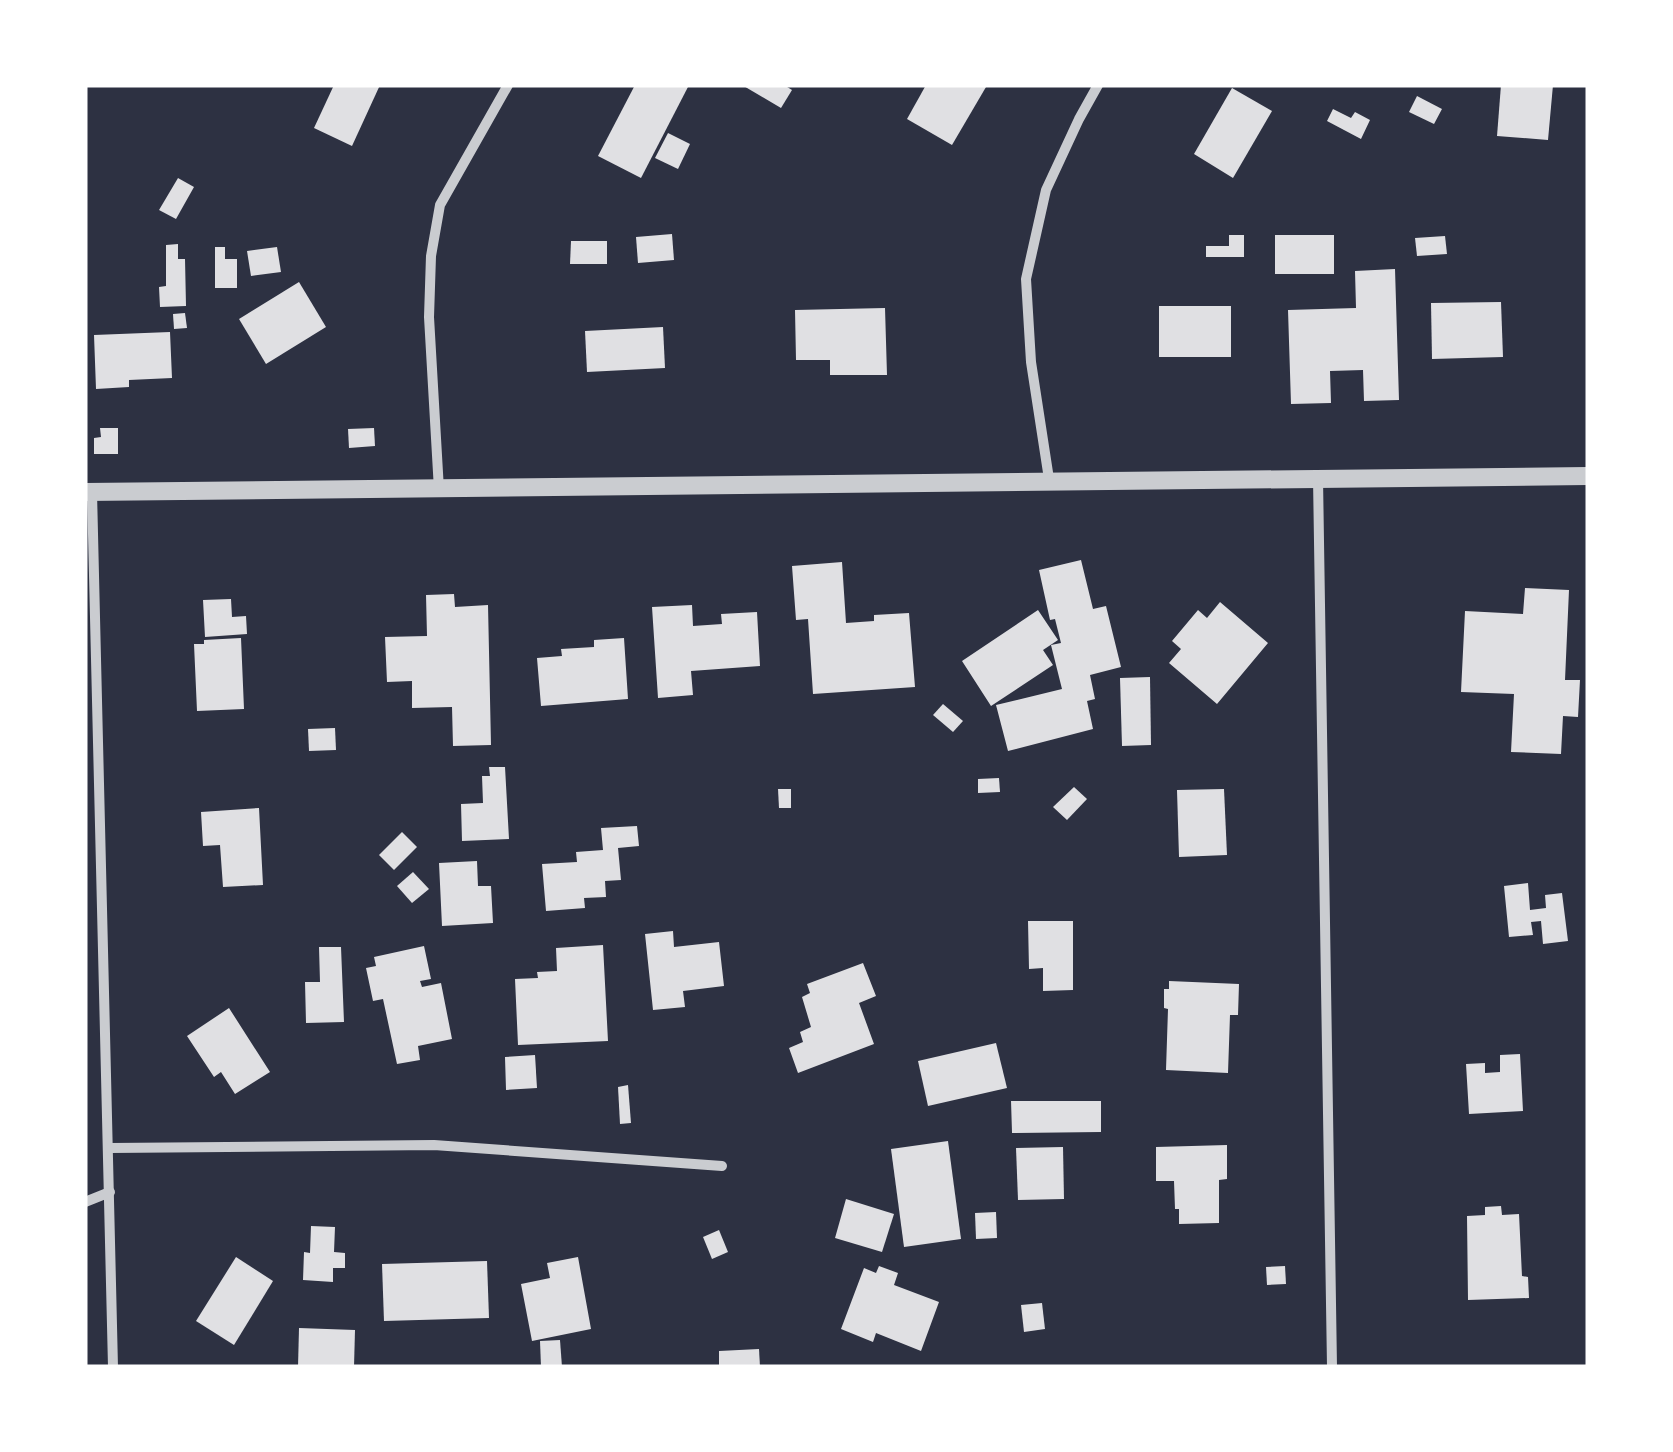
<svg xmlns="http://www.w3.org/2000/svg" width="1673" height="1452" font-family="Quicksand,sans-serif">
  <rect width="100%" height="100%" fill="#2d3142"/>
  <g fill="#e0e0e3">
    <path d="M334,85H380L352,146L314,128Z"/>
    <path d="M635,85H689L641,178L598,156Z"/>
    <path d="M742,85H784L792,90L781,108Z"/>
    <path d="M926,85L986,87L952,145L907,119Z"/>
    <path d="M1501,85H1553L1548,140L1497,136Z"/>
    <path d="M1232,88L1272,111L1233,178L1194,154Z"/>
    <path d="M1417,96L1442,109L1434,124L1409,112Z"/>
    <path d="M1333,109L1351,118L1355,112L1370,120L1361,139L1327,121Z"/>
    <path d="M668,133L690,144L678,169L655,158Z"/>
    <path d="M178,178L194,187L176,219L159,210Z"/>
    <path d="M672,234L674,260L638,263L636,237Z"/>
    <path d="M1229,235H1244V257H1206V246H1229Z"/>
    <rect x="1275" y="235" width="59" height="39"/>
    <path d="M1445,236L1447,254L1417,256L1415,238Z"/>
    <path d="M571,241H607V264H570Z"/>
    <path d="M178,244V259H185L186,306L160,307L159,287L166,286V245Z"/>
    <path d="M215,247H225V259H237V288H215Z"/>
    <path d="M277,247L281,272L251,276L247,251Z"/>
    <path d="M1395,269L1399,400L1364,401L1363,370L1330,371L1331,403L1291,404L1288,310L1356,308L1355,271Z"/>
    <path d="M299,282L326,327L266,364L239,319Z"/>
    <path d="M1501,302L1503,357L1432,359L1431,303Z"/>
    <rect x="1159" y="306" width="72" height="51"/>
    <path d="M885,308L887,375H830V360H796L795,310Z"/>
    <path d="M185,313L187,328L174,329L173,314Z"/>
    <path d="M663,327L665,368L587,372L585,331Z"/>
    <path d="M170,332L172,378L129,380V387L96,389L94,335Z"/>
    <path d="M100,428H118V454H94V438L101,437Z"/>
    <path d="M374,428L375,446L349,448L348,429Z"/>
    <path d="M1081,560L1093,609L1106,606L1121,667L1090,675L1095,699L1087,701L1093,729L1008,751L996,705L1062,689L1051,645L1061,643L1055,619L1050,620L1039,570Z"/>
    <path d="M842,562L846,623L874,621V615L909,613L915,687L813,694L808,619L796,620L792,566Z"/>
    <path d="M1525,588L1569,590L1565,680H1580L1578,717L1563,716L1561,754L1511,752L1514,694L1461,692L1465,611L1523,614Z"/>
    <path d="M454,594L455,607L488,605L491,745L453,746L452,707L412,708V681L387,682L385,637L427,636L426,595Z"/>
    <path d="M231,599L232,617L246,616L247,634L205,637L203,600Z"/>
    <path d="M1220,602L1268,643L1217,704L1169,663L1181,649L1172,641L1198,610L1207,618Z"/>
    <path d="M692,605L693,626L722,624L721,614L757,612L760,666L691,671L693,695L658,698L652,607Z"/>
    <path d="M1038,610L1058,640L1043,650L1053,665L991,706L962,661Z"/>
    <path d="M241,638L244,709L197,711L194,644H204V640Z"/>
    <path d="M624,638L628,699L541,706L537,658L562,656L561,649L594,647V640Z"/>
    <path d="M1150,677L1151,745L1122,746L1120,678Z"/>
    <path d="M943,704L963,721L953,732L933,715Z"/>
    <path d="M335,728L336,750L309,751L308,729Z"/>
    <path d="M489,767H505L509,839L462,841L461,804L483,803L482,776H490Z"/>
    <path d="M999,778L1000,792L978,793V779Z"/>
    <path d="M1074,787L1087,799L1067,820L1053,807Z"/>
    <path d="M778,789H791V808H779Z"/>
    <path d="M1224,789L1227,855L1179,857L1177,790Z"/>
    <path d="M259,808L263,885L223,887L220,845L203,846L201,812Z"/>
    <path d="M637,826L639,846L618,848L621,880L605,881L606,897L584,898L585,908L546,911L542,864L577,862L576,852L603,850L601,828Z"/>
    <path d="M402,832L417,847L394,870L379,855Z"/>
    <path d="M477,861L478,886H491L493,923L442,926L439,863Z"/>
    <path d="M413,872L429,889L412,903L397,886Z"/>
    <path d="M1528,883L1530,910L1546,908L1545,895L1562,893L1568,941L1543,944L1541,921L1531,922L1533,935L1509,937L1504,886Z"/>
    <path d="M1028,921H1073V990L1043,991V968L1029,969Z"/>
    <path d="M673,931L674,947L719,942L724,986L683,991L685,1007L653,1010L645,934Z"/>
    <path d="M603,945L608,1041L518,1045L515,979L538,978L537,972L557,971L556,948Z"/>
    <path d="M424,946L431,979L420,981L422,987L441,983L452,1039L418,1046L420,1060L397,1064L383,999L373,1001L366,968L376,966L374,957Z"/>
    <path d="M319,947H341L344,1022L306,1023L305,982H320Z"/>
    <path d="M863,963L876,996L859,1003L874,1044L798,1073L789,1048L803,1042L800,1032L811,1027L802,997L810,993L807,984Z"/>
    <path d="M1169,981L1239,984L1238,1015H1230L1228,1073L1166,1070L1168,1009L1164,1008V989H1169Z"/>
    <path d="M229,1008L270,1072L235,1094L221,1072L214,1077L187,1036Z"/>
    <path d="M996,1043L1007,1088L928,1106L918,1061Z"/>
    <path d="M1520,1054L1523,1111L1469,1114L1466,1064L1485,1063V1073L1500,1072V1055Z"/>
    <path d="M535,1055L537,1088L506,1090L505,1057Z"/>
    <path d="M628,1085L631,1123L620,1124L618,1087Z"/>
    <path d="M1011,1101H1101V1132L1012,1133Z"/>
    <path d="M948,1141L961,1239L904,1247L891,1149Z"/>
    <path d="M1227,1145V1179L1219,1180V1223L1179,1224V1209H1175L1174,1181H1156V1147Z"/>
    <path d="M1063,1147L1064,1199L1018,1200L1016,1148Z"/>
    <path d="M846,1199L894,1214L882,1252L835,1238Z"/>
    <path d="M1501,1206L1502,1215L1519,1214L1522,1276L1528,1277L1529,1298L1468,1300L1467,1216L1485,1215V1207Z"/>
    <path d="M996,1212L997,1238L976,1239L975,1213Z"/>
    <path d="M311,1226L335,1227L334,1252L345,1253V1268H333V1282L303,1280L304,1252L310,1253Z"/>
    <path d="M719,1230L728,1252L712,1259L703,1237Z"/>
    <path d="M236,1257L273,1281L234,1345L196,1321Z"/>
    <path d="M578,1257L591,1329L532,1341L521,1284L550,1278L547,1263Z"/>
    <path d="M487,1261L489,1318L384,1321L382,1264Z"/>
    <path d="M879,1266L898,1273L894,1285L939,1302L921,1351L876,1333L873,1342L841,1329L864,1268L876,1273Z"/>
    <path d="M1285,1266L1286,1284L1267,1285L1266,1267Z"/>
    <path d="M1042,1303L1045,1329L1024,1332L1021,1305Z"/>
    <path d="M299,1328L355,1330L354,1367H298Z"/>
    <path d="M560,1340L562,1367H541L540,1341Z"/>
    <path d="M759,1349L760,1367H719V1351Z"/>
  </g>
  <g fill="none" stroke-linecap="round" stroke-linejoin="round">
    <g stroke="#caccd0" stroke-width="10">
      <path d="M1318,478L1332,1367"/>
      <path d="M1049,479L1031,362L1026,279L1046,190L1079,119L1098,85"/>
      <path d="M439,490L429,317L431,256L440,205L508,85"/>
      <path d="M92,492L113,1367"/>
      <path d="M110,1148L434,1145L722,1166"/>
      <path d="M85,1202L110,1192"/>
    </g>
    <path stroke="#caccd0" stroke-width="18" d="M85,492L1588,476"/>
  </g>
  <rect width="1673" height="1452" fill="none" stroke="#ffffff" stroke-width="175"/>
</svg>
